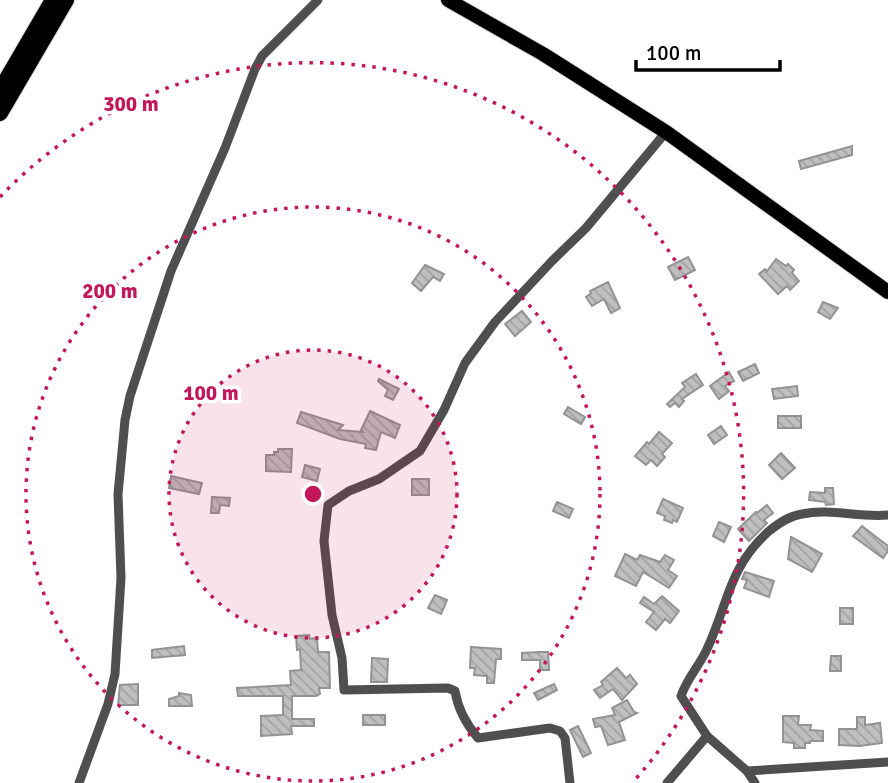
<svg xmlns="http://www.w3.org/2000/svg" width="888" height="783" font-family="Signika,sans-serif">
  <defs>
    <pattern id="building-back-hatch" width="6" height="6" patternUnits="userSpaceOnUse" patternTransform="scale(1.75)"><rect width="6" height="6" fill="#bfbfbf"/><path d="M-1 5l2 2M0 0l6 6M5-1l2 2" fill="none" stroke="#a2a2a2"/></pattern>
  </defs>
  <rect width="100%" height="100%" fill="#fff"/>
  <g fill="url(#building-back-hatch)" stroke="#939393" stroke-width="2">
    <path d="M852,146V155L801,169L799,161Z"/>
    <path d="M688,257L695,270L675,280L668,267Z"/>
    <path d="M776,259L786,266L788,264L794,270L792,273L799,281L790,290L787,286L778,294L759,274L765,269L767,271Z"/>
    <path d="M425,265L444,274L440,281L433,277L421,291L412,283Z"/>
    <path d="M608,282L620,308L611,313L604,299L592,306L586,297L591,293L590,291Z"/>
    <path d="M823,302L838,308L830,319L818,312Z"/>
    <path d="M522,311L531,322L515,336L505,324Z"/>
    <path d="M755,364L759,373L743,381L738,372Z"/>
    <path d="M729,372L734,381L725,386L729,391L719,399L710,386Z"/>
    <path d="M696,374L703,385L682,399L684,401L679,407L675,403L670,407L667,404L685,387L682,383Z"/>
    <path d="M379,379L399,389L393,400L385,396L388,390L378,381Z"/>
    <path d="M797,386L798,396L774,399L772,389Z"/>
    <path d="M568,407L585,417L581,424L564,414Z"/>
    <path d="M370,411L400,425L395,438L381,432L376,450L365,448L366,444L340,439L297,423L301,412L343,425L338,430L363,432L361,430Z"/>
    <rect x="778" y="416" width="23" height="12"/>
    <path d="M721,426L727,435L714,444L708,435Z"/>
    <path d="M659,432L672,443L662,454L665,457L657,466L651,460L646,465L635,456L647,442L649,444Z"/>
    <path d="M278,449H292L291,472L266,471V455H274V452H278Z"/>
    <path d="M781,453L795,468L782,479L769,465Z"/>
    <path d="M305,465L320,469L317,481L302,477Z"/>
    <path d="M171,476L202,483L199,494L169,488Z"/>
    <rect x="412" y="479" width="17" height="16"/>
    <path d="M825,488H833L834,504L826,505L825,502L809,500L810,492L825,493Z"/>
    <path d="M212,497L230,498L229,506L220,505L219,513H211Z"/>
    <path d="M663,499L683,508L677,522L673,520L672,523L664,520L665,516L657,513Z"/>
    <path d="M557,502L573,509L569,518L553,511Z"/>
    <path d="M767,505L773,513L764,520L767,523L749,541L738,529L756,512L757,513Z"/>
    <path d="M719,522L731,527L724,542L713,536Z"/>
    <path d="M862,526L888,546V551L883,558L853,536Z"/>
    <path d="M791,537L822,554L812,572L788,559Z"/>
    <path d="M625,554L637,560L640,555L660,562L665,555L674,560L668,570L677,576L669,588L643,572L636,586L615,576Z"/>
    <path d="M745,572L774,581L769,597L744,588L747,580L742,579Z"/>
    <path d="M435,595L447,600L441,614L428,608Z"/>
    <path d="M662,596L679,611L670,623L665,619L656,630L646,622L654,612L640,603L644,597L654,604Z"/>
    <rect x="840" y="608" width="13" height="16"/>
    <path d="M309,635L310,639L317,638L318,652H329L330,688H319L320,694L316,696H292V719H314V726H291L292,734L261,736V716L283,715V696H238L237,688L291,685L290,671L301,670L300,649L297,650L296,636Z"/>
    <path d="M184,646L185,655L152,658V650Z"/>
    <path d="M471,647L501,649V659H496L494,683H487V676L474,675L475,668H470Z"/>
    <path d="M540,652H548L549,670H540V660H522V653Z"/>
    <path d="M831,656H841V671H830Z"/>
    <path d="M372,658L388,659L387,682H371Z"/>
    <path d="M617,668L626,678L630,675L637,684L622,700L613,689L600,698L594,690L603,685L601,682Z"/>
    <path d="M138,684V705H118L120,685Z"/>
    <path d="M554,684L557,690L538,700L534,693Z"/>
    <path d="M179,693L191,695L192,706H169V699L179,696Z"/>
    <path d="M627,700L634,712L637,713L619,722L625,740L608,745L601,726L595,727L593,719L615,715L612,708Z"/>
    <rect x="363" y="715" width="22" height="10"/>
    <path d="M783,716H799L798,725H811L810,730L823,731V741H810V743H805V748H794V743L783,742Z"/>
    <path d="M857,717H865V725L880,723L882,743L860,746L839,745V729H857Z"/>
    <path d="M578,726L591,753L583,757L570,730Z"/>
  </g>
  <g fill="none" stroke-linecap="round" stroke-linejoin="round">
    <g stroke="#dbdbdb" stroke-width="16">
      <path id="primary" d="M448,0L543,54L666,132L888,292"/>
    </g>
    <g stroke="#dbdbdb" stroke-width="18">
      <g id="highway">
        <path d="M0,91L53,0"/>
        <path d="M0,113L66,0"/>
      </g>
    </g>
    <g stroke="#4f4f4f" stroke-width="9">
      <path d="M888,515C860,518 830,508 802,514C789,516 779,523 769,531C728,568 729,602 707,649C700,665 687,678 681,696L707,736L747,771L888,762"/>
      <path d="M747,771L755,783"/>
      <path d="M79,783L108,704L115,674L121,578L118,494L125,420L130,396L171,271L225,148L255,69L262,56L318,0"/>
      <path d="M570,783L565,738L560,731L550,728L478,738C466,724 458,710 455,691L448,688L344,690L342,658L332,615L324,541L328,505L349,491L379,479L420,451L444,410L465,363L495,322L552,261L586,228L666,132"/>
      <path d="M667,783L707,736"/>
    </g>
    <use href="#primary" stroke="#000" stroke-width="14"/>
    <use href="#highway" stroke="#000" stroke-width="16"/>
  </g>
  <circle cx="313" cy="494" r="144" fill="#c2185b" fill-opacity=".12"/>
  <g fill="none" stroke="#c2185b" stroke-width="3.5" stroke-dasharray="3.5 7">
    <circle cx="313" cy="494" r="144"/>
    <circle cx="313" cy="494" r="287"/>
    <path d="M0 197A431 431 0 0 1 633 782"/>
  </g>
  <circle cx="313" cy="494" r="10" fill="#c2185b" stroke="#fff" stroke-width="3.5"/>
  <g font-size="21" text-anchor="middle" font-weight="bold" fill="#c2185b" stroke="#fff" stroke-width="7" stroke-linejoin="round" paint-order="stroke">
    <text x="131" y="111">300 m</text>
    <text x="110" y="298">200 m</text>
    <text x="211" y="400">100 m</text>
  </g>
  <path d="M636 60v10h144v-10" fill="none" stroke="#000000" stroke-width="3.5"/>
  <text x="646" y="60" font-size="21" fill="#000000" stroke="#ffffff" stroke-width="5" paint-order="stroke">100 m</text>
</svg>
